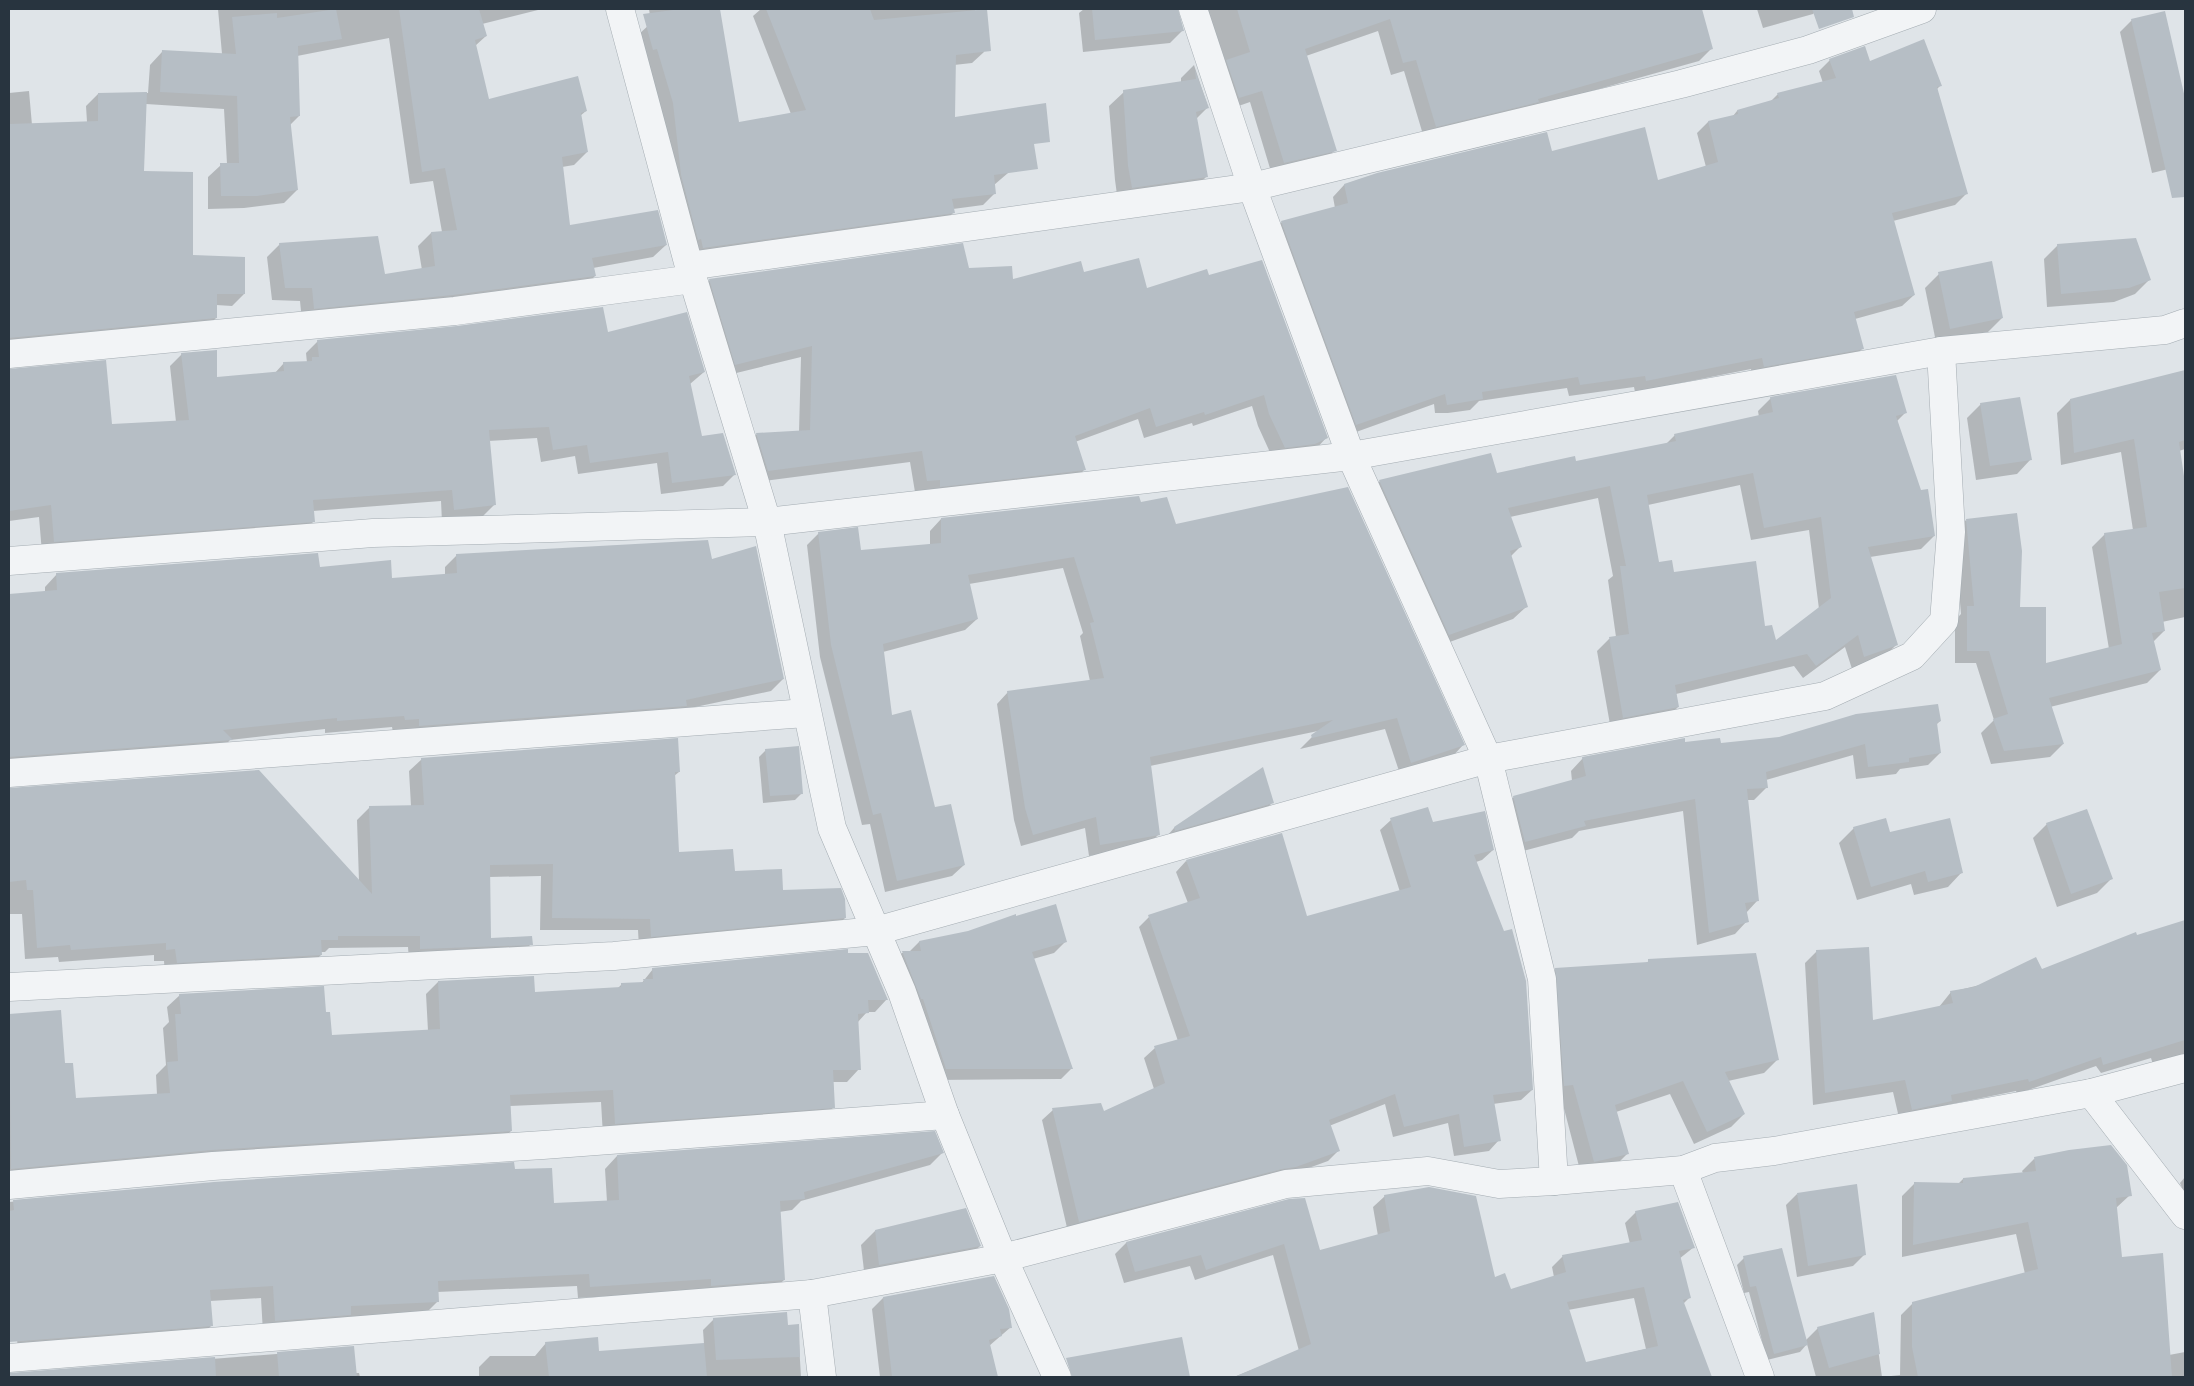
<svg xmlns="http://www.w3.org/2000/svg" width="2194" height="1386" font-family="Raleway,sans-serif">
  <rect width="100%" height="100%" fill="#dfe4e8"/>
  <g fill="#0003" fill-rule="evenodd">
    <path d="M218,9H423L424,11L430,9H542L482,24L486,36L475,46L488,101L586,111L580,116L587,152L574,165L562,167L569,227L666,245L653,257L593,268L595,276L582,289L302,321L300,301L272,300L267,257L280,244L384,276L422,270L418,246L431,233L442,232L433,181L410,184L389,38L297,56L299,116L290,125L297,190L284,203L244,208L208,209V177L221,165L227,164L224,109L146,104L143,172L192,257L244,294L232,306L216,305V318L204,330L9,349V93L29,91L32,125L87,122L86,106L98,94L148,93L150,65L162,52L222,54Z"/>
    <path d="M649,9H710L738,124L791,114L753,16L761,9H975L984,52L972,63L954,65L953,119L1008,173L994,185L995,193L983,205L953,209L954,212L942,224L691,259L638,35L651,23Z"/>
    <path d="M1084,9H1177L1182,31L1170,43L1083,52L1079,13Z"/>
    <path d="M1190,9H1700L1712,48L1699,61L1424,138L1404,71L1391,75L1378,31L1306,56L1335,150L1323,162L1272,175L1250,102L1227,110Z"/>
    <path d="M1757,9H1818L1813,14L1763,28Z"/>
    <path d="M2164,13L2185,104V165L2152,173L2120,32L2132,20Z"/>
    <path d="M1830,60L1869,62L1941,85L1937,89L1966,194L1955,205L1893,221L1914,295L1902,306L1855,319L1862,349L1851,360L1752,377L1751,369L1635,392L1634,387L1569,396L1567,388L1479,401L1470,410L1448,413H1435L1434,404L1345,436L1270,233L1282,222L1335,208L1333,197L1344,185L1378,174L1551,153L1657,182L1706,167L1697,133L1708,122L1733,116L1737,111L1770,102L1778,94L1823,83L1819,71Z"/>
    <path d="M1194,65L1208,107L1196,119L1206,177L1192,191L1118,202L1115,180L1109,106L1124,92L1181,82V78Z"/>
    <path d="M2058,245L2149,280L2135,294L2114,302L2047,307L2044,259Z"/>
    <path d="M968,270L1012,281L1083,273L1146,290L1208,276L1326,438L1315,450L1273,459L1258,426L1252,406L1193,426L1192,423L1144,438L1138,419L1075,442L1084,470L1073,482L915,492L910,462L756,482L745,446L757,434L799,432L801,357L724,376L698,292L710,280Z"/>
    <path d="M1939,274L2002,318L1988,332L1936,342L1925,288Z"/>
    <path d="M608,333L704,372L690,384L701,437L735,474L723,486L661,494L657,463L578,474L575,456L541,462L537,438L488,441L495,504L483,516L442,522L441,501L313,511L314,521L302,533L42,553L39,517L9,521V370L111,425L176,422L170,366L182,354L216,379L274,374L284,363H307L306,353L318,341Z"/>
    <path d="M2185,371V449L2179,451L2185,492V617L2162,622L2164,631L2153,642L2160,670L2147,683L2050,707L2063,744L2050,757L1991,764L1981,733L1994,720L1976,663H1955V620L1961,614L1954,533L1966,520L2019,608L2045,665L2109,649L2092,547L2105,534L2133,530L2121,452L2061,465L2057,413L2070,400Z"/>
    <path d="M1771,398L1906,412L1897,421L1934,536L1921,549L1870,557L1896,645L1883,658L1852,669L1845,647L1803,678L1794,666L1676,694L1678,707L1665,720L1611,730L1597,651L1609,639L1616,637L1608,580L1613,576L1598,498L1510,517L1521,546L1510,557L1526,607L1513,619L1436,647L1367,494L1380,481L1496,475L1575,463L1665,445L1675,435L1759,417L1758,411ZM1740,485L1751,540L1809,530L1819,609L1775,642L1764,628L1658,563L1648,505Z"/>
    <path d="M1981,404L2031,459L2017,474L1976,480L1967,418Z"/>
    <path d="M1140,504L1175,526L1463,745L1452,757L1400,774L1385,729L1300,749L1318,731L1150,766L1159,834L1147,846L1089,856L1085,828L1021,846L1014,820L997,704L1008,692L1090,681L1080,636L1083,633L1063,568L969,584L977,619L965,630L883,652L891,716L934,809L964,865L952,876L885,892L870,824L862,825L820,657L807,545L819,533L860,551L930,546V531L941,519Z"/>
    <path d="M457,555L711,561L783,679L771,691L681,710L393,732L392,727L325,733V729L230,740L219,752L9,768V596L45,592V587L57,574L318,569L391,580L445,575V567Z"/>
    <path d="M1940,721L1936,725L1940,753L1928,765L1900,769L1896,774L1856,779L1853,755L1766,780L1767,787L1754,800H1747L1757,901L1746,913L1747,921L1735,934L1697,945L1683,811L1579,831L1572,838L1512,854L1501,809L1514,797L1572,781L1571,771L1583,758L1684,743L1720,744Z"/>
    <path d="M766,750L802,793L795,800L763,803L759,757Z"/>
    <path d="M422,759L679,772L674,776L678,853L782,891L845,918L833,930L639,948L638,930H540L541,876L489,877L490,939L531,944L519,956L409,961L408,947L329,948L325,952H320L321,955L308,967L165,974L164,961H154V955L59,962L58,957L25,959L22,914H9V790L359,882L357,820L370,807L411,806L409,771Z"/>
    <path d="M1272,803L1265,810L1168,835L1174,828Z"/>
    <path d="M1391,820L1432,824L1493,850L1482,860L1476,862L1532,1090L1521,1100L1493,1104L1499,1140L1489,1151L1454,1156L1448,1123L1393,1137L1385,1104L1329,1126L1338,1151L1328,1161L1284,1177L1068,1232L1042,1120L1053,1110L1103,1113L1154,1089L1144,1058L1155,1048L1178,1041L1139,927L1149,917L1188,903L1176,872L1186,861L1306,918L1400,892L1380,830Z"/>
    <path d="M2047,824L2111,879L2097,893L2057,907L2033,838Z"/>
    <path d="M1854,828L1890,834L1962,872L1948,887L1914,895L1911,884L1857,900L1839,843Z"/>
    <path d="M2185,921V1069L2154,1068L2151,1058L2101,1073L2096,1066L2017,1094L2016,1091L1947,1105L1939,1113L1900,1122L1893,1092L1813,1105L1805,963L1817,951L1872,1021L1939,1007L1951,992L2041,970Z"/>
    <path d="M919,942H1065L1054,953L1033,959L1072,1068L1061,1079L935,1080L892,963L902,953L909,952Z"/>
    <path d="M847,954L887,999L875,1012H867L857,1023L859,1069L847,1082H833L834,1107L821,1119L603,1136L601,1102L510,1106L511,1131L499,1143L9,1180V1015L60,1011L64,1065L75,1099L157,1095L156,1075L166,1065L163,1028L169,1022L167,1007L180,995L325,1013L331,1037L428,1031L426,994L438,982L534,993L618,988L622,984H641L653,969Z"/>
    <path d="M1649,961L1777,1060L1764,1073L1728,1081L1744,1114L1731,1127L1694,1144L1670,1094L1616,1112L1628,1153L1615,1166L1581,1174L1561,1097L1543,982L1556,969L1646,963Z"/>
    <path d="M942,1153L930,1165L801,1201L792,1210L779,1212L784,1280L771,1292L699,1291L578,1298L577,1286L437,1292L438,1301L425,1314L263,1333L261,1298L210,1301L211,1326L199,1338L18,1352L17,1338L9,1339V1202L214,1183L513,1171L552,1205L607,1202L605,1169L617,1156Z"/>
    <path d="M2034,1159L2130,1195L2116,1208L2121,1258L2169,1355L2185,1352V1377H1816L1807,1344L1800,1352L1767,1360L1749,1292L1744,1293L1737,1265L1744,1258L1806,1340L1818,1328L1873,1313L1882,1377L1900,1375L1901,1315L1913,1303L2025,1274L2016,1234L1902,1257V1196L1914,1184H1958L1963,1179L2023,1173L2022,1171Z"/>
    <path d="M2185,1177V1195L2180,1183Z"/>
    <path d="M1797,1194L1865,1254L1853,1266L1797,1277L1786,1205Z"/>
    <path d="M1385,1196L1510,1291L1554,1277L1552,1267L1563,1256L1630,1244L1625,1223L1636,1212L1694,1247L1679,1259L1689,1298L1683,1304L1711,1377H1234L1299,1351L1273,1255L1195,1280L1190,1266L1124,1283L1115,1254L1126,1243L1289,1201L1319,1251L1378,1236L1373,1207ZM1634,1298L1646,1349L1585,1363L1568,1310Z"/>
    <path d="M875,1231L980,1246L966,1260L865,1279L861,1245Z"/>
    <path d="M883,1298L1011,1327L989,1346L997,1377H880L872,1309Z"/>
    <path d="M714,1319L787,1327L798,1326L801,1377H479V1367L490,1356H535L546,1343L598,1352L704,1344L703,1330Z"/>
    <path d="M1181,1339L1189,1377H1082L1078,1366Z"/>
    <path d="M353,1348L355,1373H359L360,1377H29L33,1373Z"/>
  </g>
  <g fill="#b6bec5" fill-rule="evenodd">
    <path d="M336,9L342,39L298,46L300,116L290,117L298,190L257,196H221L220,163H239L237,96L160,92L162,50L236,54L232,17L277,13V18Z"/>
    <path d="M399,9H479L487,36L475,40L489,99L578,76L587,111L581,113L588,152L562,157L570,225L658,210L667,245L592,258L596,276L453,295L314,309L312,288H285L279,243L378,236L385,274L435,266L431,232L457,230L445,168L422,172Z"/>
    <path d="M680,9H720L739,122L806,110L766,9H870L874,20L987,9L991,51L956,55L955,117L1046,103L1050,142L1034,144L1038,169L994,175L996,194L952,199L955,213L703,248L701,239L698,240L681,175L673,103L657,49L653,50L643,14Z"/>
    <path d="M1092,9H1178L1184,31L1095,40Z"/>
    <path d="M1237,9H1702L1713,49L1538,99L1539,102L1436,127L1416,60L1403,63L1390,19L1305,49L1337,151L1284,163L1262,91L1239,98L1226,60L1250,52Z"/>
    <path d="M1812,9H1852L1854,17L1819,29Z"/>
    <path d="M2165,11L2185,98V197L2172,198L2131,19Z"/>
    <path d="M1924,39L1942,86L1937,87L1968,194L1892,213L1915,295L1854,312L1864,349L1764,367L1762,358L1646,381L1645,376L1580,385L1578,377L1482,392L1483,399L1447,405L1445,394L1356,425L1281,221L1348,203L1344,184L1377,173L1547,132L1552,151L1645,127L1658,180L1718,162L1708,121L1738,114L1737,110L1779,98L1777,93L1836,78L1829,59L1865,46L1870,61Z"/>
    <path d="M1195,70L1209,108L1196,112L1208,177L1132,188L1128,166L1123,90L1196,79Z"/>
    <path d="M147,92L144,171L193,172V255L245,257V294H217V318L9,338V124L98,121V93Z"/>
    <path d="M2136,238L2151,280L2129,288L2061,294L2057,244Z"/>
    <path d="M963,243L969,268L1012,266L1013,279L1081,261L1084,272L1139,258L1147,288L1207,269L1209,275L1262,260L1328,438L1315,444L1285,448L1269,414L1264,395L1205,415L1204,412L1156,427L1150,408L1075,436L1086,470L940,487V480L927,481L922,451L768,471L756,433L810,430L812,346L735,365L709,279Z"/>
    <path d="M1992,261L2003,318L1950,329L1938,272Z"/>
    <path d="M603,307L608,332L687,312L705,372L689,376L702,436L723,433L736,475L672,483L668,452L590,463L587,445L553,450L549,427L489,430L496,505L454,510L452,490L313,500L315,522L54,542L51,505L9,511V369L106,360L112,424L189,420L181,353L217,350V377L284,371L283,362L312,361V357H319L317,340L457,326Z"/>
    <path d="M2185,370V440L2179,442L2185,483V588L2159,592L2165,631L2152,633L2161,670L2049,698L2064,744L2004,751L1993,719L2008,714L1989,651H1967V606H1974L1966,519L2017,513L2022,551L2020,607H2046V663L2122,644L2104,533L2147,527L2134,439L2074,453L2070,399Z"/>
    <path d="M1896,375L1907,413L1896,416L1921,490L1928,489L1935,536L1868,547L1898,645L1864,657L1858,635L1816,666L1807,654L1675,685L1679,707L1623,718L1609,637L1629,634L1620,566H1626L1610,486L1508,508L1522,547L1510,551L1528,607L1449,635L1379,480L1491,453L1497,473L1575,456L1576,461L1676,441L1674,434L1773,412L1770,397ZM1753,473L1764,528L1821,517L1831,598L1776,640L1772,625L1765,626L1756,561L1674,572L1672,560L1659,562L1647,495Z"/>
    <path d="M2020,397L2032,460L1990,466L1980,403Z"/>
    <path d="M1348,487L1465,745L1411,763L1397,718L1312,738L1311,735L1333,720L1150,757L1160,835L1100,845L1096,817L1033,835L1025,808L1007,691L1104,678L1090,623L1094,622L1074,557L968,575L978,619L883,644L892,715L911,710L935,807L951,804L965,865L897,881L881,813L873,815L831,645L818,532L858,527L861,550L941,543V518L1139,496L1141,502L1167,497L1176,524Z"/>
    <path d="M708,540L712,559L756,546L784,679L686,700L687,706L419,726V719L405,720L404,716L337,721V718L223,730L233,740L9,757V594L57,590L56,573L318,553L320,567L391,560L392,578L457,573L456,554Z"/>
    <path d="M1938,704L1941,721L1937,723L1941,753L1909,758V762L1868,767L1865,744L1766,772L1768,788L1747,789L1759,901L1745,903L1749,922L1709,933L1695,799L1584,821L1586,826L1525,842L1513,796L1586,776L1582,757L1685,738V742L1720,738L1721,743L1779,737L1856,714Z"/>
    <path d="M678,738L680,772H675L679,852L733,849L735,871L782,869L783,890L841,888L845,899L846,918L651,937L650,919L552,918L553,864L490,865L491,938L532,936L533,945L420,949V936H338V940H321L322,955L177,963L175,949L166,950V943L71,950L70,945L37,948L33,890H27L26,880L9,882V788L259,770L372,894L369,806L424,805L421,758Z"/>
    <path d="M799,746L803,794L770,796L765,749Z"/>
    <path d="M1263,767L1274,803L1175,831L1174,827Z"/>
    <path d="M1428,807L1433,822L1485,811L1494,850L1474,855L1504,931L1512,929L1526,981L1533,1090L1493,1095L1501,1141L1464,1147L1459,1114L1404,1127L1395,1094L1329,1120L1340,1151L1296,1167L1282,1169L1079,1222L1052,1108L1101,1103L1104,1111L1165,1083L1154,1046L1190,1036L1148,915L1200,898L1186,860L1282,833L1307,916L1411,887L1390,818Z"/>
    <path d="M2087,809L2113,879L2071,894L2046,823Z"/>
    <path d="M1886,818L1890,832L1950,818L1963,873L1928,882L1925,871L1871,887L1853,827Z"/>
    <path d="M1056,904L1067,942L1032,952L1073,1069H946L923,999H921L902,951H921L919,941L968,931L1016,914V916Z"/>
    <path d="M2185,920V1040L2103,1065L2101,1057L2029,1082L2028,1079L1951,1095L1952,1101L1912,1110L1905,1080L1825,1093L1816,950L1869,947L1873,1020L1953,1003L1950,991L1974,987L2036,957L2042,969L2136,932L2137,935Z"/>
    <path d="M848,949V953H868L888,1000H868L869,1013L858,1014L861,1070H833L835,1108L615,1124L613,1090L510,1095L512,1131L212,1150L11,1169L9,1014L61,1010L65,1063H73L76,1098L170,1093L167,1062L178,1061L175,1014H181L179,994L324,986L326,1012H330L332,1035L440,1029L438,981L534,976L535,992L621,987V983L644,982L643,979H653L652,968Z"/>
    <path d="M1756,953L1779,1060L1725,1072L1745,1114L1707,1132L1683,1081L1615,1105L1629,1154L1594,1162L1573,1085L1564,1086L1555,968L1648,962V959Z"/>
    <path d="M935,1131L944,1153L804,1192L805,1199L780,1201L785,1280L711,1286V1279L590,1287L589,1274L438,1281L439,1302L351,1306V1315L275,1321L273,1286L210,1290L213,1326L9,1342V1211L14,1210L13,1200L214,1182L514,1162L515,1169L552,1168L554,1203L619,1200L617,1155Z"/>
    <path d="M2111,1145L2127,1165L2132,1196L2116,1198L2122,1257L2163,1253L2172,1377H1918L1912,1347V1302L2038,1269L2028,1222L1913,1245L1914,1182L1963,1183V1178L2036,1171L2034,1157L2069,1150Z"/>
    <path d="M1857,1184L1866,1255L1808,1266L1797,1193Z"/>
    <path d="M1429,1187L1476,1196L1495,1277L1505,1273L1511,1289L1566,1272L1562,1255L1642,1240L1635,1211L1678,1202L1695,1248L1679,1251L1691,1298L1683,1300L1712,1377H1234L1311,1344L1284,1244L1206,1270L1201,1255L1135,1272L1126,1242L1289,1199L1305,1198L1320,1250L1390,1231L1384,1195ZM1644,1287L1658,1346L1586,1362L1567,1302Z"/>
    <path d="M966,1208L981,1246L879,1265L875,1230Z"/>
    <path d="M1782,1248L1808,1345L1774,1354L1756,1286L1750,1287L1743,1256Z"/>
    <path d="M994,1276L1009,1309L1012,1328L1000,1329L1002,1336L989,1340L998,1377H892L883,1297Z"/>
    <path d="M787,1312L788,1325L799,1324L800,1357L716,1360L713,1318Z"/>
    <path d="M1874,1312L1880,1354L1829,1368L1817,1327Z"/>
    <path d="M598,1337L599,1351L704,1343L707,1377H549L545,1342Z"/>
    <path d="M1182,1337L1190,1377H1072L1066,1358Z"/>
    <path d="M354,1346L357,1377H279L277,1352Z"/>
    <path d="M215,1357L216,1377H9V1373Z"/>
  </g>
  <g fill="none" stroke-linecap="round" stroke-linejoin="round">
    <g stroke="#a4acb2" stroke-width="29">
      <g id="street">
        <path d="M620,9L689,266L767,522L832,828L902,992L945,1115L1003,1258L1057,1377"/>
        <path d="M1193,9L1252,187L1351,456L1488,759L1542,979L1554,1181"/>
        <path d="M689,266L1252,187L1681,84L1808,50L1922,9"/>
        <path d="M9,354L455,311L693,279"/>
        <path d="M9,561L373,533L767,522L1351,456L1941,351L2165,330L2185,323"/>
        <path d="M9,773L806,713"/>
        <path d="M9,987L614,956L876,931L1488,759L1825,696L1912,656L1944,621L1951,532L1941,351"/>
        <path d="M2091,1093L2185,1215"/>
        <path d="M1683,1170L1760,1377"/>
        <path d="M9,1185L213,1166L543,1145L945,1115"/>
        <path d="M812,1294L822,1377"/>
        <path d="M9,1358L812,1294L1003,1258L1286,1184L1428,1171L1499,1184L1554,1181L1683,1170L1715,1158L1774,1151L2091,1093L2185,1068"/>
      </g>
    </g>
    <use href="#street" stroke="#f2f4f6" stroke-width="28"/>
  </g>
  <rect width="2194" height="1386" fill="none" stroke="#28343f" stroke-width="20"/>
</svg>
